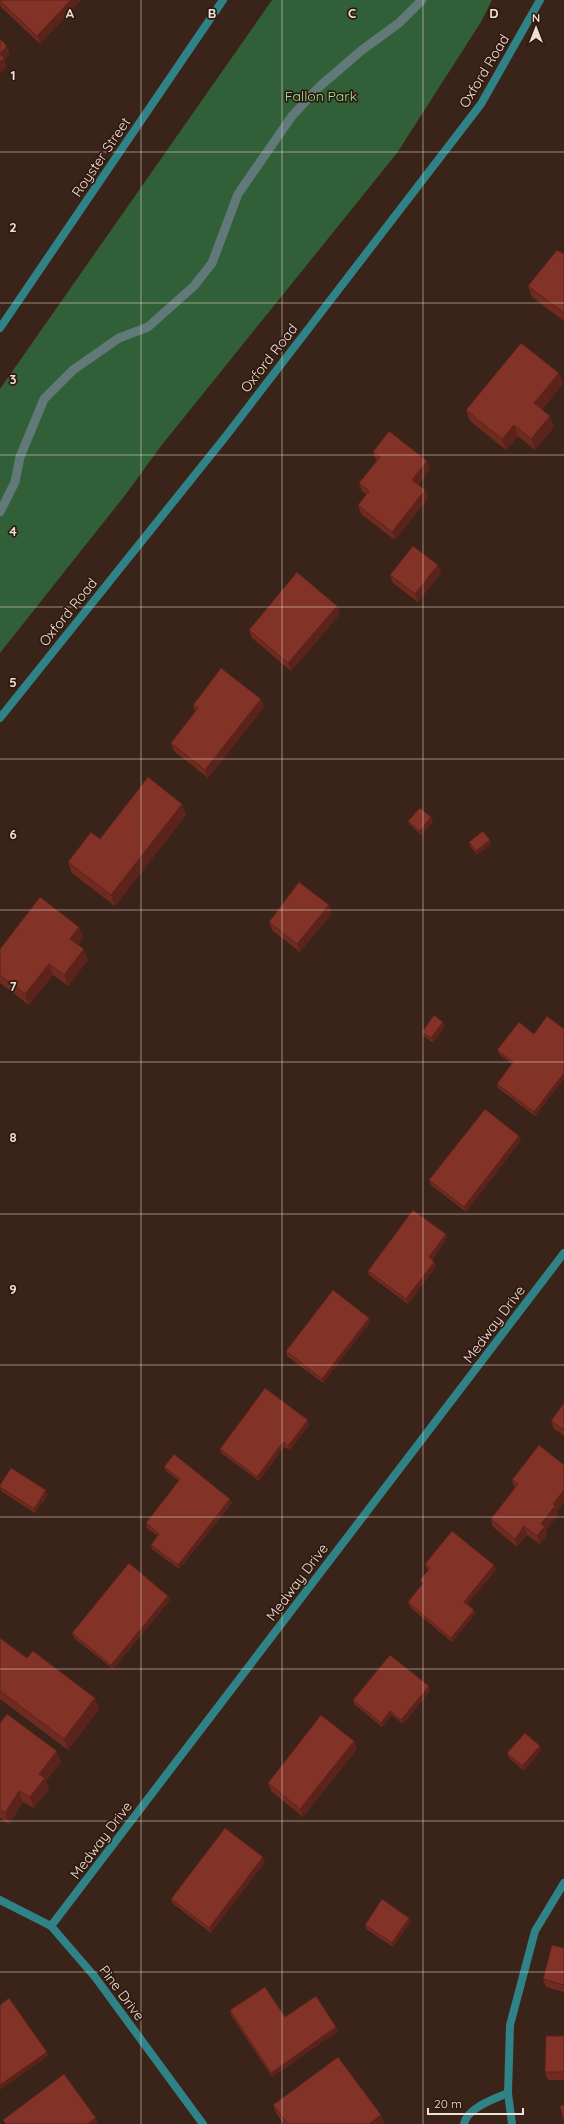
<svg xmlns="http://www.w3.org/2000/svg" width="564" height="2124" font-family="Quicksand,sans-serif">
  <rect width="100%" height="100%" fill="#3a2318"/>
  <path fill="#315f37" d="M272,0H492L481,22L397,153L161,446L126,494L0,653V389Z"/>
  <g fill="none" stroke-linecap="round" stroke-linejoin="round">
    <path stroke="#62797a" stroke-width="9" d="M0,512L15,482L20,457L44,399L73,370L119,338L148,327L194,286L212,263L238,194L292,116L319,87L362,50L399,23L422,0"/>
    <g stroke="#2f8285" stroke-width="8">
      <path d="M464,2124C467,2108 494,2099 508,2093"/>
      <path d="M512,2124L508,2093L510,2025L535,1931L564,1883"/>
    </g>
    <g stroke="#2f8285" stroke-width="8">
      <path d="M0,328L223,0"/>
      <path d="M0,718L226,436L481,104L540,0"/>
      <path d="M0,1900L51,1926L95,1977L203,2124"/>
      <path d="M51,1926L564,1253"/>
    </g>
  </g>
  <g fill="#702b21">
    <path d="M81,0L40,44L1,7L0,4V1Z"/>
    <path d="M564,254V321L532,297L528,286Z"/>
    <path d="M559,373L563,384L542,409L554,427L535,450L518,436L506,450L470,421L466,410Z"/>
    <path d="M373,452L430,469L418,485L425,490L428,498L395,540L361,514L358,505L367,495L362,491L359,483L377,461L376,460Z"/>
    <path d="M438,565L441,573L418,602L393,583L390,575Z"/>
    <path d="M337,606L340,614L291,671L252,638L249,630Z"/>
    <path d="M261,699L264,707L208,778L174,751L171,743L195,712L193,705Z"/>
    <path d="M182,804L186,815L115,906L72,873L68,862L100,839Z"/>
    <path d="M431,817L433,822L421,835L410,825L408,821Z"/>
    <path d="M469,842L491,844L477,855L470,846Z"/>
    <path d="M332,913L300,952L272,930L269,922Z"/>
    <path d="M79,927L83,937L78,945L88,960L68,986L53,975L29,1005L0,983V949Z"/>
    <path d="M445,1026L433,1043L424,1036L422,1032Z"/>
    <path d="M564,1029V1079L535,1116L498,1088L497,1084L512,1064L499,1054L497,1050L534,1034Z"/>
    <path d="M519,1136L521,1140L466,1212L431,1185L429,1180Z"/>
    <path d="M446,1234L447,1238L432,1260L434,1262L436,1266L408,1304L369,1275L368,1271Z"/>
    <path d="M369,1318L370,1322L323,1383L287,1356L286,1351Z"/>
    <path d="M564,1403V1436L554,1429L551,1421Z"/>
    <path d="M309,1425L290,1450L284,1447L259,1481L221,1453L220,1449Z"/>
    <path d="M564,1465V1502L557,1511L558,1515L546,1530L547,1535L540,1544L527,1535L517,1547L493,1527L491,1519L515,1488L512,1480Z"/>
    <path d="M164,1467L230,1499L232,1503L179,1569L152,1549L151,1545L158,1536L147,1528L146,1523L179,1481L166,1471Z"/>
    <path d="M0,1485L48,1495L35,1513L1,1491Z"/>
    <path d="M425,1564L494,1565L496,1570L467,1604L474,1610L475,1614L452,1642L410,1607L408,1602L422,1585L420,1580L428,1570L427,1569Z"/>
    <path d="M168,1596L170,1600L113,1669L74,1638L72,1633Z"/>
    <path d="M0,1638L27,1658L95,1698L99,1709L68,1750L0,1699Z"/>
    <path d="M430,1691L403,1724L392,1715L382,1727L354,1704L353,1700Z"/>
    <path d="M0,1723L61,1762L46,1781L49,1789L34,1808L23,1802L9,1824L0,1818Z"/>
    <path d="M354,1741L357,1749L303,1817L271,1791L268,1783Z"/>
    <path d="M540,1746L541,1750L524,1771L509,1758L507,1753Z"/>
    <path d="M263,1857L265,1862L211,1933L172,1903L171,1899Z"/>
    <path d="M411,1922L393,1947L366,1929L365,1925Z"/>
    <path d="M564,1948V1992L546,1987L543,1979Z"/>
    <path d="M230,2010L285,2017L338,2031L272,2077L231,2015Z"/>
    <path d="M564,2036V2080H548L545,2072Z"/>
    <path d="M273,2105L381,2115L384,2123L382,2124H284L276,2113Z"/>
  </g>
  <g fill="#5b231b">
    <path d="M71,0H81L40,44L37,36Z"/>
    <path d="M7,46L10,54L5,60L7,66L0,74V54Z"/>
    <path d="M559,373L563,384L538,414L534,403Z"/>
    <path d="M550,416L554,427L535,450L531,439Z"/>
    <path d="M514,425L518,436L506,450L502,439Z"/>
    <path d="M427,461L430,469L415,488L412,480Z"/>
    <path d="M425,490L428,498L395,540L392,532Z"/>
    <path d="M438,565L441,573L418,602L415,594Z"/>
    <path d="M337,606L340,614L291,671L288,663Z"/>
    <path d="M261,699L264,707L208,778L205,770Z"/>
    <path d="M182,804L186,815L115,906L111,895Z"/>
    <path d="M431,817L433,822L421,835L420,831Z"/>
    <path d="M490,840L491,844L477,855L476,851Z"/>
    <path d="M329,905L332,913L300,952L297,944Z"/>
    <path d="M79,927L83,937L74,950L70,939Z"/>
    <path d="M84,949L88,960L68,986L64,975Z"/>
    <path d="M49,964L53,975L29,1005L25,994Z"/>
    <path d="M443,1022L445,1026L433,1043L431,1038Z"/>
    <path d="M564,1073V1079L535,1116L534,1112Z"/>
    <path d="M519,1136L521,1140L466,1212L464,1207Z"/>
    <path d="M446,1234L447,1238L430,1262L429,1257Z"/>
    <path d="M434,1262L436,1266L408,1304L406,1299Z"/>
    <path d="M369,1318L370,1322L323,1383L322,1379Z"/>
    <path d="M308,1420L309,1425L290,1450L288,1446Z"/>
    <path d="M283,1442L284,1447L259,1481L257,1477Z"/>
    <path d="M46,1490L48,1495L35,1513L34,1509Z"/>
    <path d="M564,1490V1502L557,1511L558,1515L546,1530L547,1535L540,1544L537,1536L541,1524L553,1504Z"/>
    <path d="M230,1499L232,1503L179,1569L178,1565Z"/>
    <path d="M524,1526L527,1535L517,1547L515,1539Z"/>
    <path d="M494,1565L496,1570L466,1606L464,1602Z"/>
    <path d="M168,1596L170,1600L113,1669L111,1665Z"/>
    <path d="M474,1610L475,1614L452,1642L451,1638Z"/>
    <path d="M429,1686L430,1691L403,1724L401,1720Z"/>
    <path d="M95,1698L99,1709L68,1750L64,1739Z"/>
    <path d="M390,1711L392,1715L382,1727L381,1723Z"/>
    <path d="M354,1741L357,1749L303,1817L300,1809Z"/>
    <path d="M540,1746L541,1750L524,1771L522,1766Z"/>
    <path d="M57,1751L61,1762L46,1781L49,1789L34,1808L30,1797L39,1774Z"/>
    <path d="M19,1791L23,1802L9,1824L5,1813Z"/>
    <path d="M263,1857L265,1862L211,1933L209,1928Z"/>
    <path d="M409,1918L411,1922L393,1947L392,1943Z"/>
    <path d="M336,2027L338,2031L272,2077L271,2073Z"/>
    <path d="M47,2052L48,2056L0,2090V2085Z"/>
    <path d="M381,2115L384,2123L382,2124H369Z"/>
    <path d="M96,2118L98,2122L95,2124H87Z"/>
  </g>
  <g fill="#823226" stroke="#5b231b">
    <path d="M0,0H71L37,36L0,1Z"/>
    <path d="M0,39L7,46L0,54Z"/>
    <path d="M0,54L4,58L0,62Z"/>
    <path d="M557,250L564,254V313L528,286Z"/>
    <path d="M521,343L559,373L534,403L550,416L531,439L514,425L502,439L466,410Z"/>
    <path d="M389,431L427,461L412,480L425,490L392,532L358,505L369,491L359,483L380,457L373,452Z"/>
    <path d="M413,546L438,565L415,594L390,575Z"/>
    <path d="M297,572L337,606L288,663L249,630Z"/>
    <path d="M221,668L261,699L205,770L171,743L198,708L193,705Z"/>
    <path d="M148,777L182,804L111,895L68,862L91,832L100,839Z"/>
    <path d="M420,808L431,817L420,831L408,821Z"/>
    <path d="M483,831L490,840L476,851L469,842Z"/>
    <path d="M299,882L329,905L297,944L269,922Z"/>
    <path d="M40,897L79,927L70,939L84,949L64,975L49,964L25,994L0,975V949Z"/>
    <path d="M434,1015L443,1022L431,1038L422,1032Z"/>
    <path d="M547,1016L564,1029V1073L534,1112L497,1084L513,1062L497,1050L519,1022L534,1034Z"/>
    <path d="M485,1109L519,1136L464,1207L429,1180Z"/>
    <path d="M413,1210L446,1234L429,1257L434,1262L406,1299L368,1271Z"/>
    <path d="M333,1290L369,1318L322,1379L286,1351Z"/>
    <path d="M265,1388L308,1420L288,1446L283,1442L257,1477L220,1449Z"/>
    <path d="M564,1403V1430L551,1421Z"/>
    <path d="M539,1445L564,1465V1490L553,1504L555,1506L541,1524L545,1526L537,1536L524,1526L515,1539L491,1519L518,1484L512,1480Z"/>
    <path d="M174,1454L230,1499L178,1565L151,1545L159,1534L146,1523L180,1479L164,1467Z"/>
    <path d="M11,1468L46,1490L34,1509L0,1487V1485Z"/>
    <path d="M452,1531L494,1565L464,1602L474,1610L451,1638L408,1602L423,1583L420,1580L430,1568L425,1564Z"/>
    <path d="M129,1563L168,1596L111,1665L72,1633Z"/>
    <path d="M0,1638L27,1658L33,1651L95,1698L64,1739L0,1691Z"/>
    <path d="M390,1655L429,1686L401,1720L390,1711L381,1723L353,1700Z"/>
    <path d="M7,1714L57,1751L39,1774L45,1778L30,1797L19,1791L5,1813L0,1809V1723Z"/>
    <path d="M321,1715L354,1741L300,1809L268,1783Z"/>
    <path d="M525,1733L540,1746L522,1766L507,1753Z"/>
    <path d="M225,1828L263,1857L209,1928L171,1899Z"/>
    <path d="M382,1899L409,1918L392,1943L365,1925Z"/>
    <path d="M552,1945L564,1948V1985L543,1979Z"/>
    <path d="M265,1987L285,2017L316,1996L336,2027L271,2073L230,2010Z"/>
    <path d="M9,1998L47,2052L0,2085V2005Z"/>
    <path d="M546,2036H564V2072H545Z"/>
    <path d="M338,2057L381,2115L369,2124H288L273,2105Z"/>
    <path d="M64,2074L96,2118L87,2124H6L3,2120Z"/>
    <path d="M564,2105V2123L560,2106Z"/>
  </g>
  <path fill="none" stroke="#efe0d8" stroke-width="1" stroke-opacity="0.55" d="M141,0V2124M282,0V2124M423,0V2124M0,152H564M0,303H564M0,455H564M0,607H564M0,759H564M0,910H564M0,1062H564M0,1214H564M0,1365H564M0,1517H564M0,1669H564M0,1821H564M0,1972H564"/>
  <g text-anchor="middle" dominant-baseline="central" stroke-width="3.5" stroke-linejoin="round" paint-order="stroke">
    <g font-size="14" fill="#efe0d8" stroke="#2f190f">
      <text transform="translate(484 71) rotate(-59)">Oxford Road</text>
      <text transform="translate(101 157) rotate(-56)">Royster Street</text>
      <text transform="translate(269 358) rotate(-52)">Oxford Road</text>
      <text transform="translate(68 612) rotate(-51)">Oxford Road</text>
      <text transform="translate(494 1324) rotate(-53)">Medway Drive</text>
      <text transform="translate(297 1582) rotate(-53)">Medway Drive</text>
      <text transform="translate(101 1840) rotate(-53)">Medway Drive</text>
      <text transform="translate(122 1993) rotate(53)">Pine Drive</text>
    </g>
    <g font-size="14" fill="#90ed9b" stroke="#2f190f">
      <text x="321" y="96">Fallon Park</text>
    </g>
  </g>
  <g font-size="13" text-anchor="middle" font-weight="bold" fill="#efe0d8" stroke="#2f190f" stroke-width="3.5" stroke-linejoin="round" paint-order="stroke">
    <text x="70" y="18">A</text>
    <text x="212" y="18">B</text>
    <text x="352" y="18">C</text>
    <text x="494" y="18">D</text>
    <text x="13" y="80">1</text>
    <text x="13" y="232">2</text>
    <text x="13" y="384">3</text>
    <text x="13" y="536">4</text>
    <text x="13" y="687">5</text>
    <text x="13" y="839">6</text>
    <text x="13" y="991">7</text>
    <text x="13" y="1142">8</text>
    <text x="13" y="1294">9</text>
  </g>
  <g transform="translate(536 28)" stroke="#2f190f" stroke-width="3" paint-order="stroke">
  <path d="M0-3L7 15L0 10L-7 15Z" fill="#efe0d8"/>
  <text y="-6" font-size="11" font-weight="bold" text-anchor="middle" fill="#efe0d8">N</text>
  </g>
  <path d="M428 2108v6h95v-6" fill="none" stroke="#efe0d8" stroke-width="2"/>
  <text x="434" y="2108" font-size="12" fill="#efe0d8" stroke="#2f190f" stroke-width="3" paint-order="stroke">20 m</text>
</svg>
